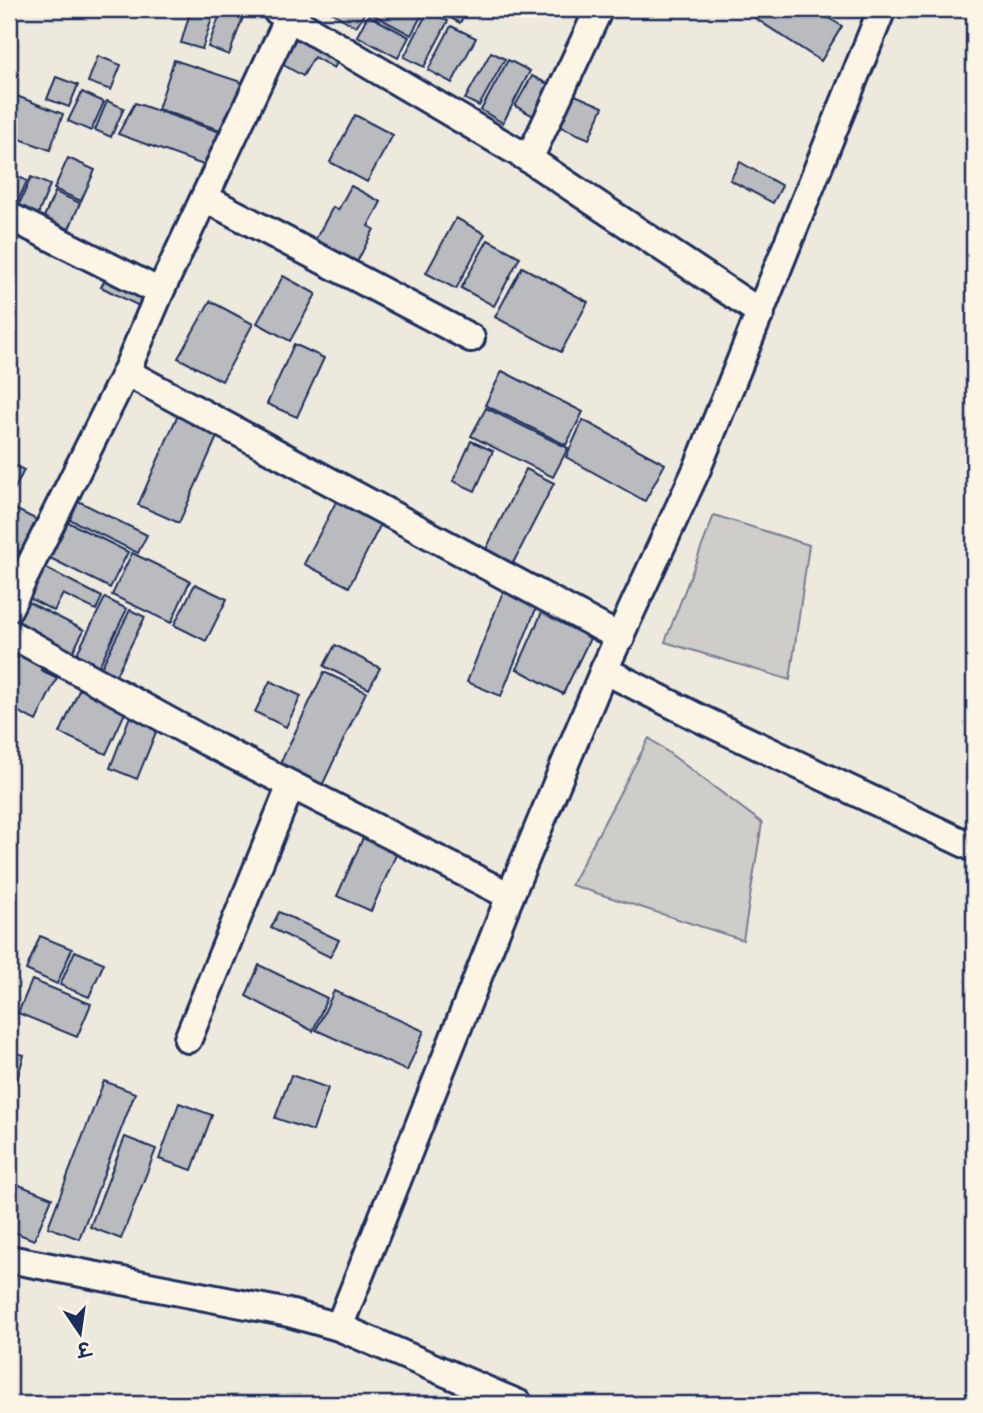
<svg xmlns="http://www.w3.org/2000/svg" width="983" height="1413" font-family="'Patrick Hand','Playpen Sans Deva',sans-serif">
  <rect width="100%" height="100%" fill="#eee9dd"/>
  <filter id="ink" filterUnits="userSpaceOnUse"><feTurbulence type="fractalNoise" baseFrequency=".0143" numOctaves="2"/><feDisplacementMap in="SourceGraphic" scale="14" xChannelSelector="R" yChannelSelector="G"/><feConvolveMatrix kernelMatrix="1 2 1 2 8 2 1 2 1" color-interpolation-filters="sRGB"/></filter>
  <g filter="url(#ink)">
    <g fill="#cfcdca" stroke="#757e94" stroke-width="2">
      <path d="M714,515L809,545L790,680L665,642Z"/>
      <path d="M649,738L762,823L743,940L571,885Z"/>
    </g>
    <g fill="#babbbe" stroke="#1b2f5e" stroke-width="2">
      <path d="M191,9H215L202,49L181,43Z"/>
      <path d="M222,9H246L229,55L208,47Z"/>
      <path d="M326,9H367L356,27Z"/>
      <path d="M375,9H425L411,35L372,14Z"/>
      <path d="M433,9H468L460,23Z"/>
      <path d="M741,9H813L842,26L821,61Z"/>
      <path d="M428,11L448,21L424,67L404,57Z"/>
      <path d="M368,15L409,37L398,58L357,36Z"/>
      <path d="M303,26L345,50L334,68L314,57L303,76L282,64Z"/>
      <path d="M451,26L476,38L452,83L428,70Z"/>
      <path d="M491,52L505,59L479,106L465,99Z"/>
      <path d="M98,56L121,65L111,90L88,82Z"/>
      <path d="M174,60L247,84L223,131L158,109Z"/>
      <path d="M508,60L530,71L503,123L481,110Z"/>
      <path d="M532,76L558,89L541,120L515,106Z"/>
      <path d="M56,77L78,85L69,107L47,99Z"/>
      <path d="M82,92L104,102L91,131L68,121Z"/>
      <path d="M568,92L603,107L589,139L554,124Z"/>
      <path d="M9,93L63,114L50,150L9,135Z"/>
      <path d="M107,101L124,108L111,137L95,130Z"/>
      <path d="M135,103L220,132L206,166L118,134Z"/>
      <path d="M355,115L393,135L367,182L330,162Z"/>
      <path d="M68,158L95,170L81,201L54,189Z"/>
      <path d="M740,162L782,186L773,203L730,180Z"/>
      <path d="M9,172L27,181L13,212L9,210Z"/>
      <path d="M31,177L50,185L37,217L17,209Z"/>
      <path d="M351,186L381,202L368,226L374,229L355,266L313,244L333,207L338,210Z"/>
      <path d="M55,192L80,203L69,229L43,219Z"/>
      <path d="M456,218L485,234L456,289L426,273Z"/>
      <path d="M488,240L520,257L494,306L461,288Z"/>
      <path d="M522,267L588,302L561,352L495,317Z"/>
      <path d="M109,272L147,291L139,306L101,287Z"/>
      <path d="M283,276L316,294L290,341L257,323Z"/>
      <path d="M210,301L253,324L222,381L178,358Z"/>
      <path d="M294,344L324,358L297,417L267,404Z"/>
      <path d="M502,371L583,412L566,445L485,405Z"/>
      <path d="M486,408L568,448L553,477L471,436Z"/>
      <path d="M179,412L220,430L179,523L138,505Z"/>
      <path d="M583,420L665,464L645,501L566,457Z"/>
      <path d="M471,441L493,451L475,491L453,481Z"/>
      <path d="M9,463L24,470L9,501Z"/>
      <path d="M526,469L554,483L510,569L483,555Z"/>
      <path d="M340,494L385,516L349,587L304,564Z"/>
      <path d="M76,500L147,535L138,553L67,518Z"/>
      <path d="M9,506L39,521L23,553L9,547Z"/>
      <path d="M64,520L128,552L110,588L46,556Z"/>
      <path d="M132,553L190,581L171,623L112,595Z"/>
      <path d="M42,566L102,597L96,610L63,594L54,611L27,597Z"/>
      <path d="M195,584L227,599L206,641L174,625Z"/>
      <path d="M503,592L537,606L501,696L467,682Z"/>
      <path d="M105,598L127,609L97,670L74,659Z"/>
      <path d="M24,600L84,630L69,659L10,630Z"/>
      <path d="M545,605L594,630L563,694L517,669Z"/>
      <path d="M130,610L145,617L114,679L99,672Z"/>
      <path d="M335,645L380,668L369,689L324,666Z"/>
      <path d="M21,650L45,661L41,670L57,678L36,721L9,707V654L18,658Z"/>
      <path d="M324,672L366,692L321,788L278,768Z"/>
      <path d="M83,681L130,702L106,754L60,733Z"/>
      <path d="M270,681L301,696L286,727L255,712Z"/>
      <path d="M132,711L160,722L137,779L110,768Z"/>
      <path d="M366,831L400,846L371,911L337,896Z"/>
      <path d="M279,912L339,940L330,957L271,928Z"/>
      <path d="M40,936L72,949L57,984L26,970Z"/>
      <path d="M75,951L104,963L89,997L60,985Z"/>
      <path d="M259,965L327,998L313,1031L246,996Z"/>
      <path d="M32,980L91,1004L77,1037L18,1013Z"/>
      <path d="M334,991L424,1031L407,1071L316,1030Z"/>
      <path d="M9,1051L24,1055L16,1083L9,1081Z"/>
      <path d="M291,1075L328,1088L313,1131L275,1118Z"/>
      <path d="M104,1081L135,1093L79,1239L48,1227Z"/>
      <path d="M179,1103L212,1115L192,1170L159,1159Z"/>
      <path d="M125,1137L156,1149L121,1239L90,1227Z"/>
      <path d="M19,1185L52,1198L34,1240L9,1230V1210Z"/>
    </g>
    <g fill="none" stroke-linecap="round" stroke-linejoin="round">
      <g stroke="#1b2f5e" stroke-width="32">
        <g id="minor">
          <path d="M276,10L529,159L761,313"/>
          <path d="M529,159L599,9"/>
          <path d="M205,198L471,338"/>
          <path d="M9,216L160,292"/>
          <path d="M126,372L621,638"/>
          <path d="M9,608L126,372L160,292L293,9"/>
          <path d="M9,633L207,742L510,896"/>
          <path d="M604,670L699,718L974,848"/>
          <path d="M188,1039L291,785"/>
          <path d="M9,1259L289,1313L339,1327L519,1404"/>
          <path d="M339,1327L510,896L604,670L697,469L882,9"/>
        </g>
      </g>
      <use href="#minor" stroke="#fcf5e5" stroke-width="26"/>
    </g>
  </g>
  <rect width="983" height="1413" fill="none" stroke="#fcf5e5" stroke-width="35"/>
  <rect x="18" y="18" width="948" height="1378" fill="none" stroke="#1b2f5e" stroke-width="2.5" filter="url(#ink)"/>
  <g transform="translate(80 1333) rotate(167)" stroke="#fcf5e5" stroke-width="5" paint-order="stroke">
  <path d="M0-5L12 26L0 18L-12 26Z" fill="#1b2f5e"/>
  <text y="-10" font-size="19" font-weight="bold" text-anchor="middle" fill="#1b2f5e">उ</text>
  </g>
</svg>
